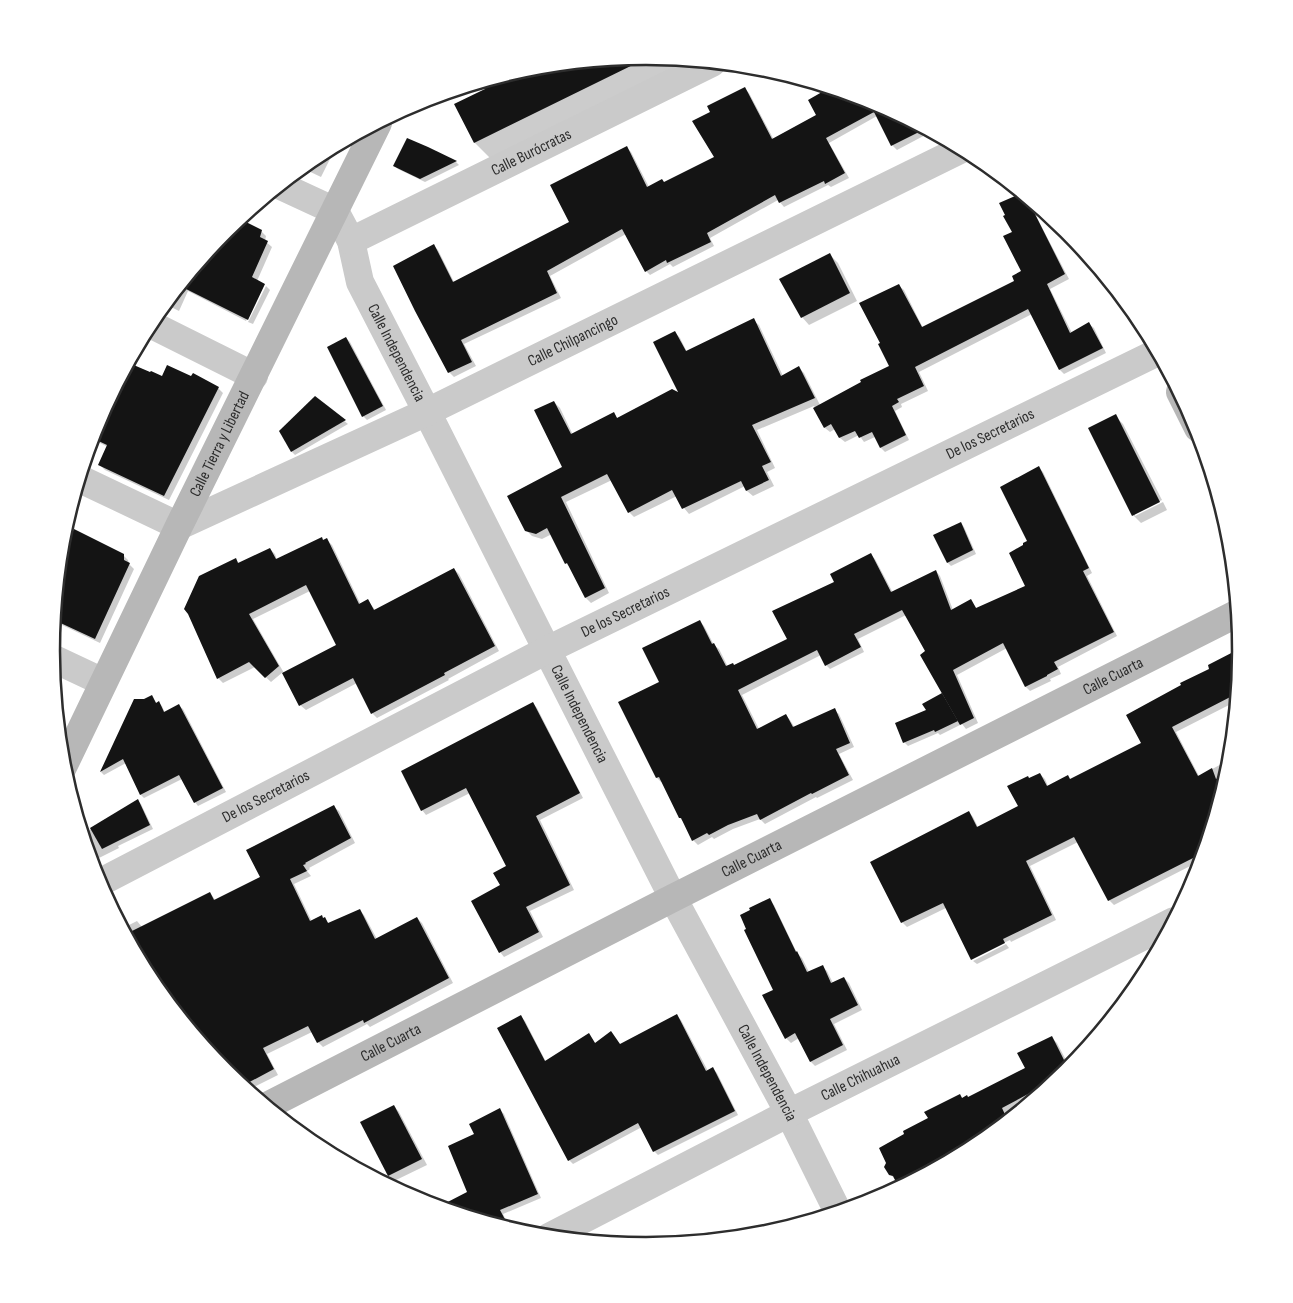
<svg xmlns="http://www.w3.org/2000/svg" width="1293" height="1303" font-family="'Sofia Sans Condensed',sans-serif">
  <rect width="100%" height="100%" fill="#fff"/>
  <g fill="#0003" fill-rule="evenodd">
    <path d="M647,56L682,60L684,64L491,159L475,143L456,105L487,90L483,82L531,68Z"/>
    <path d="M831,88L875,102L931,132L897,150L892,145L877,116L829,143L849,178L831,187L828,185L784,207L778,200L710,238L714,246L673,267L670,264L650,275L646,271L626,234L550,276L561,298L464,344L476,366L454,377L449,372L434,246L438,250L454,282L571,223L627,148L631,152L649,187L664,183L716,157L712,112L745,89L749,93L774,140L818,116L810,100Z"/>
    <path d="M407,139L456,162L459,165L425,182L398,169L395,166Z"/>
    <path d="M337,145L321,177L302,168L316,156Z"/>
    <path d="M1023,194L1027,199L1069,279L1050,289L1072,333L1089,324L1094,328L1106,353L1064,374L1060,370L1032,314L919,372L928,391L901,404L902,407L895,411L909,440L885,452L881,448L875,437L864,442L859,435L845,442L840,438L835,429L830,432L825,428L814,406L757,430L775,468L767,472L774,486L753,496L747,491L745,486L689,514L684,508L677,496L634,517L629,512L612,480L566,502L609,593L591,603L586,598L572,569L566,563L552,534L542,539L532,536L526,530L564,468L554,402L560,408L573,435L613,413L618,419L681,395L675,332L680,338L687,352L753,320L759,325L783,376L799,368L804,373L820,405L891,366L899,286L904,290L923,328L1016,281L1023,272L1014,232Z"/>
    <path d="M239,220L261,231L266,236L265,241L272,247L257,281L265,285H263L246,321L188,291L179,311L165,304L226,230Z"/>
    <path d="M830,255L838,263L857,301L809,325L802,317Z"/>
    <path d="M266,286L270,290L253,324L248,322Z"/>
    <path d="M346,338L350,342L386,410L367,420L363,416Z"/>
    <path d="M129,364L163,378H192L218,388L223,393L169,500L105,470L100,465L108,447L92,439L97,423Z"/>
    <path d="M315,397L348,424L295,455L292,452Z"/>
    <path d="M1115,416L1123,424L1162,500L1135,514V516L1163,502L1167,510L1141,523L1133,515L1090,429Z"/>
    <path d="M1038,467L1043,472L1092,573L1087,576L1117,636L1058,667L1061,674L1050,679L1051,681L1030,691L1026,687L1007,648L957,675L978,723L966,729L962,724L940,735L938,733L908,746L904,742L927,710L946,700L926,652L906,615L858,639L864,652L830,669L826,665L821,655L742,695L759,729L786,715L790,720L795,728L834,710L839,714L854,747L839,754L853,780L817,798L816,797L765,824L760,819L733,829L714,839L712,837L698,845L693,840L685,823L680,818L663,781L661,782L657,778L661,683L700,622L704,626L714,645L719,649L728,667L735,666L789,639L835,583L871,555L875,559L893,593L936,571L940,576L953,610L971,601L977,609L1026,586L1028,542Z"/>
    <path d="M961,523L964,527L976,554L951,566L948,563Z"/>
    <path d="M65,529L123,555L128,560L129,564L134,569L100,643L62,625L56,639L53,637L63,535Z"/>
    <path d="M327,540L332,545L361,605L368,601L376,611L454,569L459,574L499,651L448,679L449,680L377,718L372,713L357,683L306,710L300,705L283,672L271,682L255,667L223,683L218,678L235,559L240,564L270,549L275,554L277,560ZM310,591L338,646L284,673L253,619Z"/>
    <path d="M1241,649L1235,717L1229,705L1176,732L1199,776L1231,759L1230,768L1202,860L1114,905L1109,900L1078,842L1030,866L1056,920L1011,942L1010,940L972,958L946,908L907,927L902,922L969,812L973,817L978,827L1020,806L1029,780L1040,774L1045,779L1048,786L1071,780L1143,744L1211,669L1209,666Z"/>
    <path d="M152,697L157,704L159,703L162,706L165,713L179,706L183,709L226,792L198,806L195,802L182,779L144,798L141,795L126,763L104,775L101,772L135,700L144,701Z"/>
    <path d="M533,703L537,708L583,798L540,820L574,890L530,911L543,937L504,957L500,952L502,885L508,866L470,793L426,815L422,810Z"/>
    <path d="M138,801L141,804L153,829L118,846L119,848L91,862L83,835L102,821Z"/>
    <path d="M334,807L339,811L355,843L309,868L310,869L307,871L311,876L294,884L312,922L324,919L330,924L359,910L364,915L377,939L417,918L422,923L453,983L370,1027L367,1024L323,1047L318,1042L312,1032L267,1054L278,1075L250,1089L245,1085L216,1029L151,982L123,928L137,921L142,927L210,893L216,901L262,877Z"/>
    <path d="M769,900L774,905L797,953L802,958L809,972L822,966L827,971L833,983L844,978L849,983L862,1010L834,1024L847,1050L815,1066L811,1062L799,1038L791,1043L786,1038L774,991Z"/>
    <path d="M1006,944L1009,948L977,964L973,961Z"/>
    <path d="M677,1016L681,1020L708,1071L713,1069L717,1073L738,1115L658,1155L654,1151L642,1127L573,1164L569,1160L521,1017L525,1021L546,1062L589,1035L596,1044L620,1045Z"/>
    <path d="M1052,1038L1057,1043L1067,1062L1082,1055L1067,1073L977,1147L900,1188L896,1180L890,1174L930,1119L959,1095L963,1099L968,1098L1027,1068Z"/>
    <path d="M394,1106L399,1112L427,1165L394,1181L389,1176L362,1123Z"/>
    <path d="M500,1110L504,1114L541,1198L503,1214L510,1228L509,1229L440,1208L469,1192L475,1134Z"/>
    <path d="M709,1232L716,1240L687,1243Z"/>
  </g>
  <g fill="#141414">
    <path d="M646,56L647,58L474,143L454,104L485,89L482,82L531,68Z"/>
    <path d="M745,87L772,139L816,115L808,100L829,88L875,102L925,129L891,146L874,112L826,138L845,173L825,184L824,181L779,203L775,195L707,233L711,242L667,263L666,260L645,272L622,229L547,271L557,293L461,340L472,362L448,373L415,311L393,266L434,244L453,282L569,222L550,185L627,146L647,187L662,179L664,182L714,157L692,121L710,112L707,106Z"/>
    <path d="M407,138L428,147L457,161L420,179L393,166Z"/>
    <path d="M1022,193L1026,196L1065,274L1047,284L1070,333L1089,322L1103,348L1059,370L1028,309L915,367L924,386L897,399L899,402L892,406L906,435L880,448L872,432L859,438L855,431L839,438L831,424L824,428L813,408L861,382L860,380L889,366L878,344L880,343L859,303L899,284L922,327L1014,281L1012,276L1021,271L1003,236L1012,232L1003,216L1005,215L999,203Z"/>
    <path d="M240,219L262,230L260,237L268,241L252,277L265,284L248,320L180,286L226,230Z"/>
    <path d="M830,253L850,293L801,318L779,279Z"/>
    <path d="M754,318L781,376L799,366L815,398L752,425L771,462L762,466L769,480L746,491L741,481L682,509L672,490L628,513L607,474L561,497L605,588L585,598L567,563L565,564L547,528L536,534L525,531L507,496L562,467L534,410L554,401L571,434L614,412L617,418L672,389L678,392L653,342L675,331L686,351Z"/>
    <path d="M346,337L383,406L362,417L327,347Z"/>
    <path d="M129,363L150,372L151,371L162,376L167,365L191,376L193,373L219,387L164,496L98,465L107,445L92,438L97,423Z"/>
    <path d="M315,396L346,420L291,452L279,431Z"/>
    <path d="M1116,414L1160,502L1132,516L1088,428Z"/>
    <path d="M1039,466L1089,568L1083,571L1114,632L1054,662L1058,669L1047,675V676L1025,687L1003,643L953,670L974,718L960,725L920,655L925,651L902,610L854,634L861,647L825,666L817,650L738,690L757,729L786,714L793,727L835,708L850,743L836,749L849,775L812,794L811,793L760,820L757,814L728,825L709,835L707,833L692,841L681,818H679L659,777L656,778L618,702L659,682L642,648L700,620L712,644L714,643L726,666L733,663L734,665L787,639L772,611L834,582L830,574L871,553L891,592L936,570L951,610L971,599L976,608L1025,586L1009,553L1023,545V543L1027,541L1000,487Z"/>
    <path d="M961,522L973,550L947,563L933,535Z"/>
    <path d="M74,529L124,554V560L130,563L95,639L54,620L61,557Z"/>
    <path d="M322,537L323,540L327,538L359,604L368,599L374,610L454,568L495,646L444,673L445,675L371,714L353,678L299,706L282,673L336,645L306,585L249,614L279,666L265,678L249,662L217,679L188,614L184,609L199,576L236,558L238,563L270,548L276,559Z"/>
    <path d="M1241,648L1238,693L1172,727L1198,776L1212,768L1216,779L1229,773L1205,852L1108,901L1074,837L1026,861L1052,915L1003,939L1005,943L971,960L943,903L901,923L870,862L969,811L977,827L1018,806L1007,786L1028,776L1029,778L1040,773L1047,786L1068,775L1070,779L1141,743L1126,715L1181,685L1180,683L1209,669L1208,665Z"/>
    <path d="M942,693L958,721L935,732L934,730L903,743L895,723L926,710L922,704Z"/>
    <path d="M152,695L156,703L159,701L164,712L179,704L223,788L194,803L179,775L140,795L123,759L100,772L134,699H144Z"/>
    <path d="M533,702L580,793L536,816L570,885L526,907L539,932L499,953L471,901L500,885L493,873L506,866L466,788L421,811L401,771Z"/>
    <path d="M138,799L150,825L102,849L90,828Z"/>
    <path d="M334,805L351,838L305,863L306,864L303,865L307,871L290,879L310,921L322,915L323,918L325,917L328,923L360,909L375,939L417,917L449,978L364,1023L363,1020L317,1043L308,1026L263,1048L274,1069L242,1086L225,1072L151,982L126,934L210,892L214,900L260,877L246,850Z"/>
    <path d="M770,898L796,952L797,951L807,972L823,965L831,983L844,977L858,1005L830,1019L843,1045L810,1062L795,1033L785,1039L762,995L773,990L744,930L746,929L740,915L750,910L749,908Z"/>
    <path d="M677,1014L706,1071L713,1067L735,1111L653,1152L638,1123L568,1161L497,1028L521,1015L545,1061L589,1033L595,1043L611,1031L620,1044Z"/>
    <path d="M1052,1036L1069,1070L1067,1073L1002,1108L1008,1121L977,1147L899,1188L893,1176L889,1175L884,1167L886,1163L879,1148L904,1134L903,1131L928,1118L924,1112L960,1094L962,1098L967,1095L968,1097L1025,1068L1017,1053Z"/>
    <path d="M394,1105L422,1159L388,1176L360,1122Z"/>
    <path d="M500,1108L538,1194L500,1210L510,1229L438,1207L467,1192L448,1146L474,1134L469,1124Z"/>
  </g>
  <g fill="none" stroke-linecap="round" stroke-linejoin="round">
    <g stroke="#cacaca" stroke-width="28">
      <path id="s1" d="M281,186L335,211L351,241L360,282L427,412L547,650L673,898L789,1113L838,1212"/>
      <path id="s2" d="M351,241L712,63"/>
      <path d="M150,324L254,376"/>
      <path id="s3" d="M80,479L179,526L427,412L962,149"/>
      <path d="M52,658L103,682"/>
      <path id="s4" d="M99,883L547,650L1158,352"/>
      <path id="s5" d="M549,1237L789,1113L1174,921"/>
    </g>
    <g stroke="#b7b7b7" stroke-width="28">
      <path d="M1180,392L1198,428"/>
      <path id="s6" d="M63,767L179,526L378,123"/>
      <path id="s7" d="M267,1106L673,898L1238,613"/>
    </g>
  </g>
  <g text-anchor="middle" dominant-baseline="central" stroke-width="5" stroke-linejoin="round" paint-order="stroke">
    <g font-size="16" fill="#2d2d2d" stroke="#fff">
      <text stroke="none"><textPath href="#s2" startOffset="201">Calle Burócratas</textPath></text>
      <text stroke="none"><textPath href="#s3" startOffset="545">Calle Chilpancingo</textPath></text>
      <text stroke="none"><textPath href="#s1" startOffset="215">Calle Independencia</textPath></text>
      <text stroke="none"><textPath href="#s4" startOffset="998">De los Secretarios</textPath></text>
      <text stroke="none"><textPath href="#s6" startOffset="359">Calle Tierra y Libertad</textPath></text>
      <text stroke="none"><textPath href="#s4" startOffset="592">De los Secretarios</textPath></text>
      <text stroke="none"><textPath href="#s7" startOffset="949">Calle Cuarta</textPath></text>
      <text stroke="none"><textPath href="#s1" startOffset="620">Calle Independencia</textPath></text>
      <text stroke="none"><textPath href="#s4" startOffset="188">De los Secretarios</textPath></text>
      <text stroke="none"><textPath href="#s7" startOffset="544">Calle Cuarta</textPath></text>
      <text stroke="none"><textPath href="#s7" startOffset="139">Calle Cuarta</textPath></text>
      <text stroke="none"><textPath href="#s1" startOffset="1025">Calle Independencia</textPath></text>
      <text stroke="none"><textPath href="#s5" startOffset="350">Calle Chihuahua</textPath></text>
    </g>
  </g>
  <path d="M0 0H1293V1303H0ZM60 651a586 586 0 1 1 1172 0a586 586 0 1 1-1172 0Z" fill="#fff" fill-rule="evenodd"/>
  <path fill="none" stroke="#2d2d2d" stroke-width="2.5" d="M60 651a586 586 0 1 1 1172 0a586 586 0 1 1-1172 0Z"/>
</svg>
